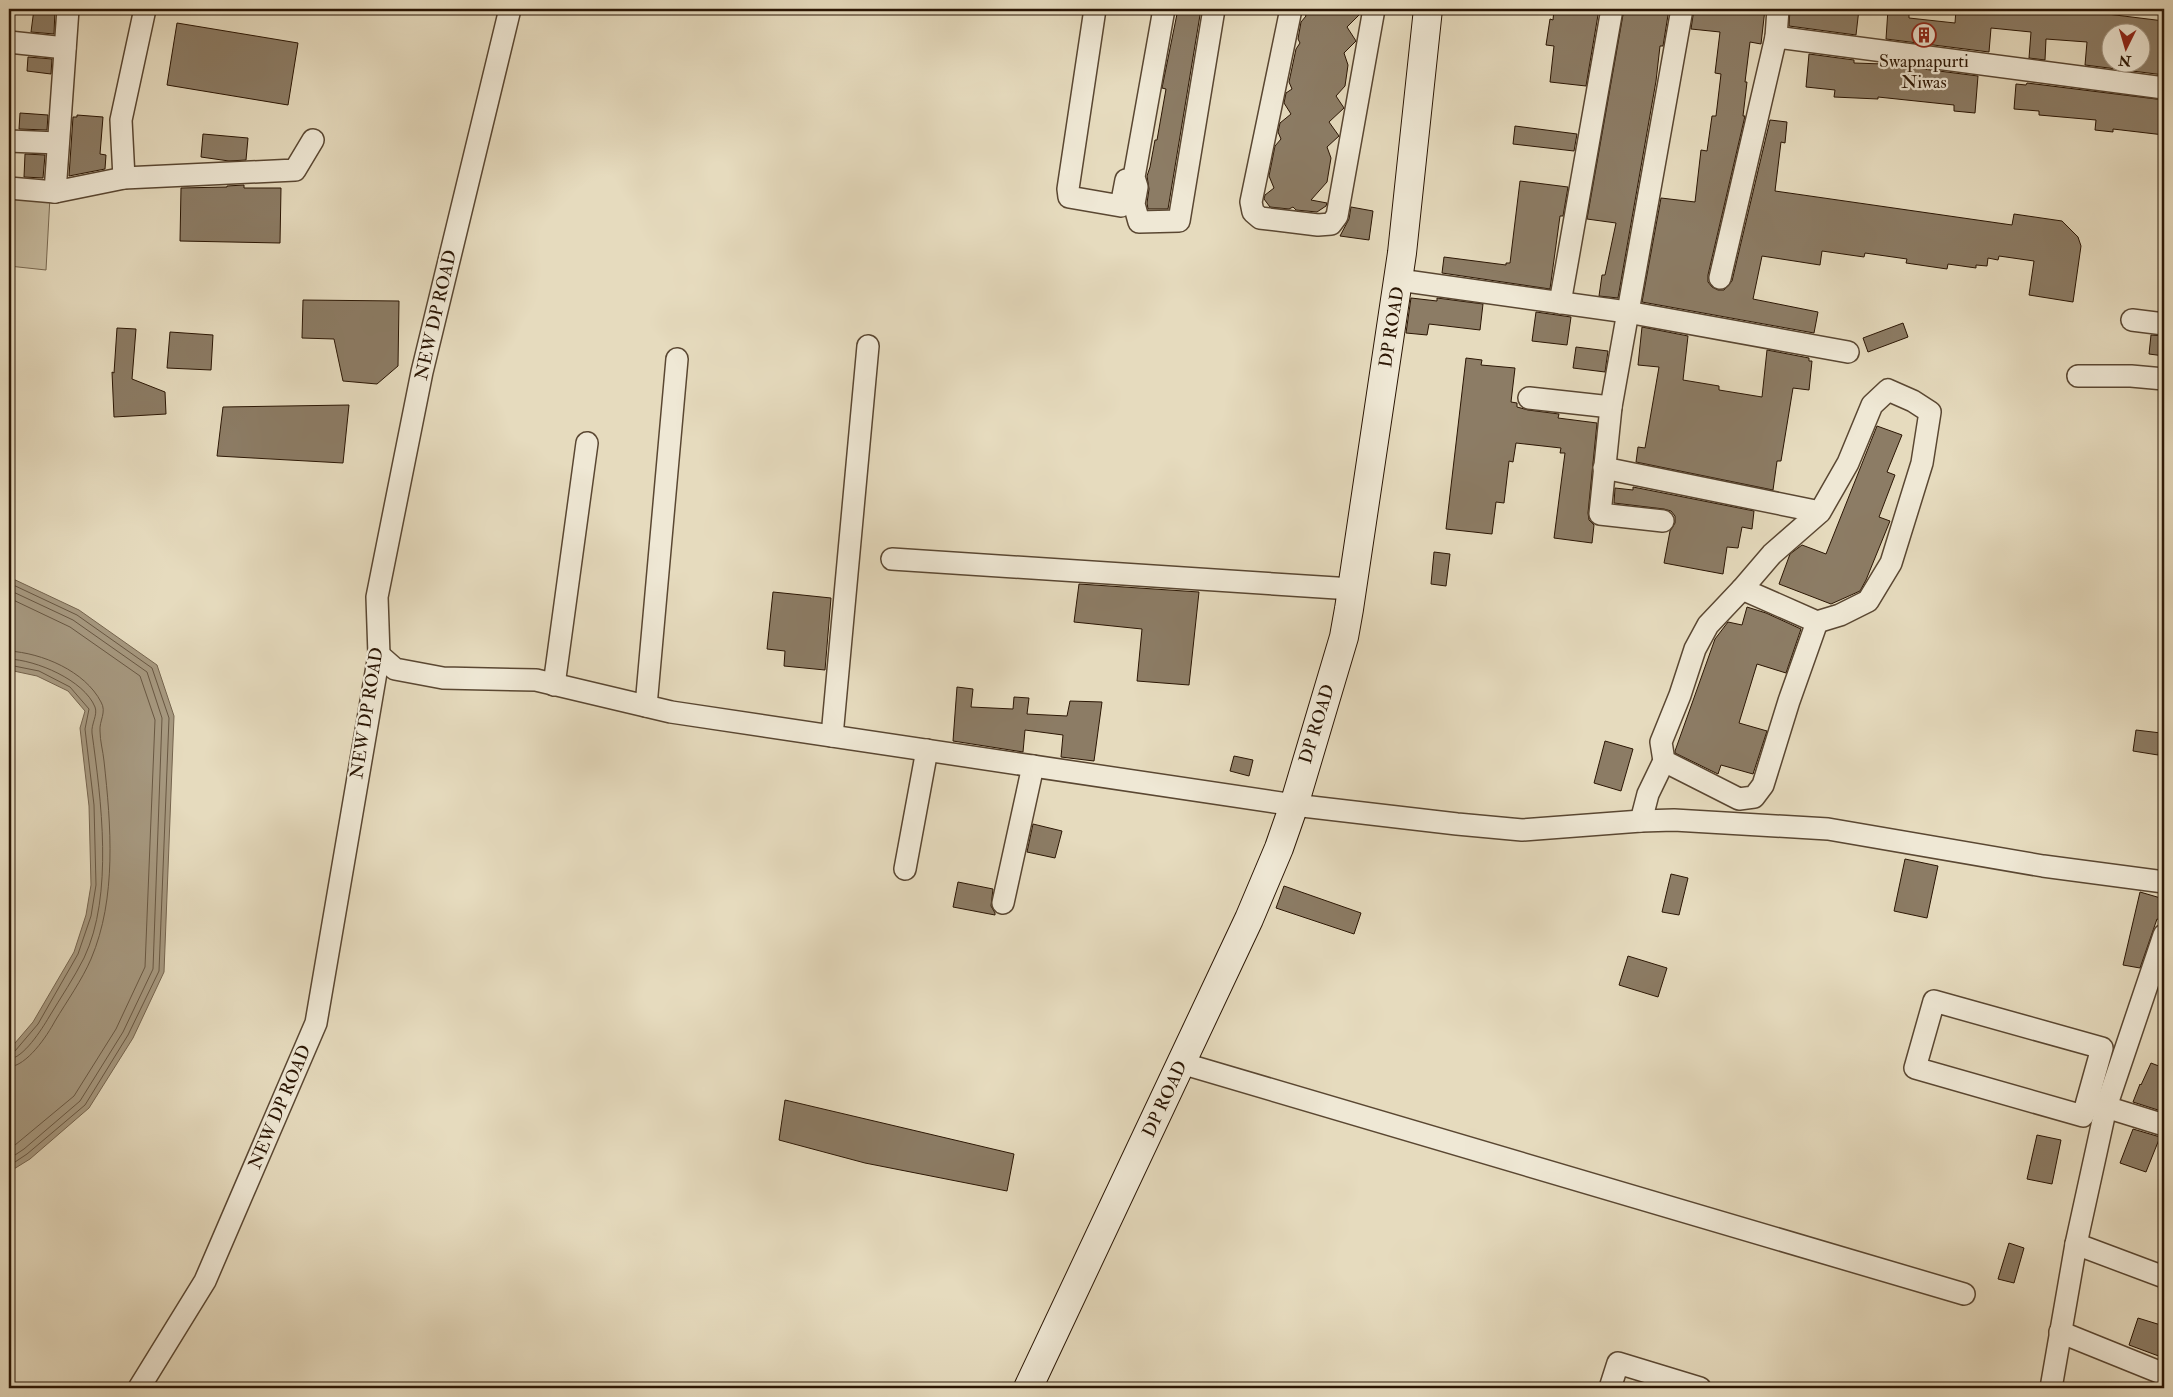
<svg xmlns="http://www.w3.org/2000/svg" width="2173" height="1397" font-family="'IM FELL Double Pica',serif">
  <rect width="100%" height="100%" fill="#e6dbbe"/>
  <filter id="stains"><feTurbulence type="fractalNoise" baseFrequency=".004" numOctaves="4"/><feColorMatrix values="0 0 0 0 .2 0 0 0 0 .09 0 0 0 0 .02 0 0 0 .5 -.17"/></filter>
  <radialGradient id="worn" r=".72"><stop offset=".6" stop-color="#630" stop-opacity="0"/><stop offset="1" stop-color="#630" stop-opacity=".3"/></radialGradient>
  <path fill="#c6ba9e" stroke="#786851" d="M9,193L50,197L46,270L9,266Z"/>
  <path fill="#a6987f" stroke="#75644e" d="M9,577L79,610L157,665L174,716L164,972L133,1038L89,1108L30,1159L9,1172V1050L33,1022L74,952L86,915L91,885L89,806L80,728L85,711L68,691L37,676L9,670Z"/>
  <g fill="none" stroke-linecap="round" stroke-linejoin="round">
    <g stroke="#685742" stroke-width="1">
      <path d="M9,583L77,615L152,668L169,718L159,971L128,1035L85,1105L27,1154L9,1166"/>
      <path d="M9,590L73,620L147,672L162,718L153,969L123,1032L80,1101L24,1149L9,1159"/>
      <path d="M9,598L70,627L140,676L155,720L145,967L116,1029L74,1096L9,1150"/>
      <path d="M9,651C42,653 85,671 101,702C107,712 99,721 100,731C100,741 103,751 104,761C111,825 117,898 91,959C82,980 67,1001 55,1021C47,1036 27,1066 9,1067"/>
      <path d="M9,659C36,660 84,680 95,707C98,715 91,724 92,733C101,799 114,895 84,958C74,978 61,997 49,1017C42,1029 23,1059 9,1059"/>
      <path d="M9,665L39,671L70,687L89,709L85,729L94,805L96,885L91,916L78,954L38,1024L15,1051L9,1053"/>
    </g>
  </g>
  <g fill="#8c7c65" stroke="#2b1604" fill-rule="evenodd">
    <path d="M34,9H55L54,34L31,32Z"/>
    <path d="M1178,9H1201L1168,209H1148L1147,203L1149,189L1147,176L1150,167L1155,140H1157L1166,89L1162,88Z"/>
    <path d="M1303,9H1361L1360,14L1347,27L1356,41L1344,53L1348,65L1345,86L1336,96L1344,108L1329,122L1339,136L1327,147L1331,158L1327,182L1311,200L1327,203L1326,206L1317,212L1296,210L1293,207L1289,209L1270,207L1264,199L1265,195L1274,188L1269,176L1275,146L1281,139L1278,132L1280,123L1291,114L1284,103L1286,93L1292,89L1289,82L1296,49L1300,43L1298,39L1301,22L1306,16Z"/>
    <path d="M1554,9H1599L1586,86L1550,82L1554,46L1546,45L1550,19L1553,20Z"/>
    <path d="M1624,9H1669L1663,46H1660L1656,81L1618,298L1599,296L1602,275H1605L1616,223L1587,219Z"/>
    <path d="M1694,9L1724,13V9H1765L1761,44L1750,42L1745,82H1747L1743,116H1745L1708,275V282L1712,287L1718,290H1724L1732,281L1770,120L1787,122L1785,143L1781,142L1775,191L2012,225L2014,214L2062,221L2078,237L2081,246L2073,302L2029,295L2034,261L1999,256L1998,260L1988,258L1987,266L1976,265V268L1948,264L1947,269L1906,263L1907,259L1865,253L1864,257L1822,251L1820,265L1762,256L1753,299L1818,312L1814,333L1642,302L1661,198L1695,202L1701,150L1707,151L1712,116H1716L1721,74L1715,73L1720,32L1691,29Z"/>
    <path d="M1790,9H1859L1856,35L1789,26Z"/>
    <path d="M1888,9H1909V18L1955,23L1956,9H2100L2099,13L2164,21V75L2085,65L2087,42L2046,39L2045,60L2029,58L2031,32L1991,28L1989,52L1886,39ZM2140,28V62H2110V32H2140Z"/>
    <path d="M177,23L298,43L288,105L167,85Z"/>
    <path d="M1809,54L1854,60V63L1884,64L1978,76L1975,113L1954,111V105L1878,97V99L1834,97L1835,90L1806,87Z"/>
    <path d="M28,57L52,59L51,74L27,71Z"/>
    <path d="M2027,83L2164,100V135L2113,129V132L2095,130L2096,120L2039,115V111L2014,109L2016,84L2026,85Z"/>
    <path d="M20,113L48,115L47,130L19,129Z"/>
    <path d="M77,115L103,117L100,154L106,155L105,169L69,176L73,117H77Z"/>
    <path d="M1515,126L1577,134L1574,151L1513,144Z"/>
    <path d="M203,134L248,138L246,160L229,161L201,157Z"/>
    <path d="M25,154L45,155L43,178L24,177Z"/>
    <path d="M1520,181L1568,187L1563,216H1560L1550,289L1442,273L1444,257L1506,265V263H1510Z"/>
    <path d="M244,185V188H281L280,243L180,241L181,188L227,187V186Z"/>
    <path d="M1351,207L1373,211L1369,240L1340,236L1349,219Z"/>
    <path d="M1411,298L1437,301V298L1483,304L1480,330L1429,324L1427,335L1406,333Z"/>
    <path d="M303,300L399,301L398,366L377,384L343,381L334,339L302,338Z"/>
    <path d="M1536,312L1571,317L1567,345L1532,341Z"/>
    <path d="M1903,323L1908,337L1868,352L1863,338Z"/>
    <path d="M1642,327L1688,336L1683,380L1719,386V390L1762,397L1767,350L1809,358V361H1812L1809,390L1793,388L1781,461H1777L1773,490L1636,462L1638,447L1645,448L1659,367L1638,365Z"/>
    <path d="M117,328L136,329L132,379L165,392L166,414L114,417L112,372L114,373Z"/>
    <path d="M170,332L213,335L211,370L167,368Z"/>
    <path d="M2151,335L2164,336V356L2149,354Z"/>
    <path d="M1576,347L1608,351L1605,372L1573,368Z"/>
    <path d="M1466,358L1482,360L1481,365L1515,368L1511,402L1517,403V407L1528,410L1559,414L1558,418L1597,423L1588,513L1589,520L1594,525L1592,543L1554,538L1565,453H1560L1561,448L1516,443L1513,462L1509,461L1504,503L1496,502L1492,534L1446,529Z"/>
    <path d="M349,405L343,463L217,456L223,407Z"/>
    <path d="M1877,426L1902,435L1887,472L1895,475L1879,517L1890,521L1866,580L1860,591L1831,604L1779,584L1790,554L1802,545L1826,554Z"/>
    <path d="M1633,487L1754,511L1752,529L1742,527L1738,548L1727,547L1723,574L1664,563L1670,531L1675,523V516L1671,511L1664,509L1614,503L1615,488L1633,490Z"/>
    <path d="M1434,552L1450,554L1446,586L1431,584Z"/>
    <path d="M1079,584L1199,592L1189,685L1137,681L1142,629L1074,622Z"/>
    <path d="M773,592L831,598L825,670L784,666L785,651L767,649Z"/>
    <path d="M1747,607L1766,613L1801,629L1786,673L1757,664L1739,723L1767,731L1753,774L1721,765L1718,774L1675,753V751L1715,639L1728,622L1742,625Z"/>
    <path d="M957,687L973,689L971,707L1013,709L1014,697L1029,698L1027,714L1067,716L1070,701L1102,702L1094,761L1061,757L1063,735L1025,730L1023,752L953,741Z"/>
    <path d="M2136,730L2161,733L2158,755L2133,751Z"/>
    <path d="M1605,741L1633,749L1621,791L1594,783Z"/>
    <path d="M1234,756L1253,760L1249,776L1230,771Z"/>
    <path d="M1033,824L1062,831L1055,858L1027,852Z"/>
    <path d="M1905,859L1938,866L1927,918L1894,911Z"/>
    <path d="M1671,874L1688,878L1679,915L1662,912Z"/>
    <path d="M958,882L993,889L991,906L995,913V915L953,907Z"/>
    <path d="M1284,886L1361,913L1354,934L1276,908Z"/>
    <path d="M2140,892L2164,899V907L2161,920L2157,919L2140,968L2123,965Z"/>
    <path d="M1628,956L1667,968L1658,997L1619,985Z"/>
    <path d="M2151,1063L2164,1068V1103L2161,1111L2133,1102L2140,1084L2141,1085Z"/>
    <path d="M785,1100L1014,1154L1007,1191L865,1163L779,1140Z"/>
    <path d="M2133,1129L2160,1137L2146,1172L2120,1163Z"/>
    <path d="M2037,1135L2061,1140L2052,1184L2027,1179Z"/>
    <path d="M2009,1243L2024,1248L2014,1283L1998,1279Z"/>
    <path d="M2138,1318L2164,1326V1358L2129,1345Z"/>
  </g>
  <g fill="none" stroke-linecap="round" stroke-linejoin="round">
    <g stroke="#5a4732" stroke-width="24">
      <g id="street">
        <path d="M1095,9L1068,189L1069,197L1121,206L1126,180"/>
        <path d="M1164,9L1134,177L1137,187L1134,204L1139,222L1179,221L1214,9"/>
        <path d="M1291,9L1251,202L1253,212L1260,218L1318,225L1331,224L1337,216L1374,9"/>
        <path d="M1776,37L1778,9"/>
        <path d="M9,42L65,48"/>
        <path d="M9,141L58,143"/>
        <path d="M124,178L121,120L145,9"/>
        <path d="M9,188L55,192L124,178L295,170L313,140"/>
        <path d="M55,192L68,9"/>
        <path d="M1720,278L1776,37L2164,88"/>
        <path d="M1399,280L1627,312L1848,352"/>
        <path d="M1560,303L1612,9"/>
        <path d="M2132,320L2164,324"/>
        <path d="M2078,376H2131L2164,379"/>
        <path d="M1529,398L1611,407"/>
        <path d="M1604,468L1820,512L1848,463L1872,405L1888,390L1913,401L1930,412L1922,463L1891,563L1868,601L1840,615L1817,622L1742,589L1772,554L1820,512"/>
        <path d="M1663,521L1600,514L1611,407L1682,9"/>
        <path d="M892,559L1352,589"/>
        <path d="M1742,589L1708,625L1695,649L1680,695L1661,742L1664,761L1739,799L1754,797L1763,785L1789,701L1817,622"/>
        <path d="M379,655L395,669L443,678L536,680L671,712L1294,805L1457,824L1522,830L1641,821L1674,820L1828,829L2043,866L2164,882"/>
        <path d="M554,685L587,443"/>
        <path d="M646,706L677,359"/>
        <path d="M832,736L868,346"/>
        <path d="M1641,821L1648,794L1664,761"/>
        <path d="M905,869L927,750"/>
        <path d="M1003,903L1033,766"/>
        <path d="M1934,1001L2102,1048L2083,1116L1915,1068Z"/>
        <path d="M1181,1063L1964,1294"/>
        <path d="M2093,1103L2164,1125"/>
        <path d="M2076,1244L2164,1277"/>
        <path d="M2060,1332L2164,1374"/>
        <path d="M139,1388L205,1281L316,1023L379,655L377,597L422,372L510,9"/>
        <path d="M1610,1388L1618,1363L1700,1388"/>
        <path d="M2051,1388L2076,1244L2106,1107L2164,935"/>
      </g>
    </g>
    <g stroke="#2b1604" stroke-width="30">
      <path id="secondary" d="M1028,1388L1249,919L1279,848L1294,805L1344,637L1349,609L1402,253L1428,9"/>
    </g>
    <use href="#street" stroke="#efe8d5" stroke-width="21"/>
    <use href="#secondary" stroke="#efe8d5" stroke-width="28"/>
  </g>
  <defs>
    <g id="building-ring" transform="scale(1.25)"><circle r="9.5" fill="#efe8d5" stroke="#8f2418" stroke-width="1.5"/><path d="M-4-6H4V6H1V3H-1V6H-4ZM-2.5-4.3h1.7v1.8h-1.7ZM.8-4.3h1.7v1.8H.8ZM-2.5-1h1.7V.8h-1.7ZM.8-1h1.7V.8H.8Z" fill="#8f2418"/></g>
  </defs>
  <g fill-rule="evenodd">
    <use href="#building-ring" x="1924" y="35"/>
  </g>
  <g text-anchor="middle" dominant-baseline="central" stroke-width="4.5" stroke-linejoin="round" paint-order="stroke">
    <g font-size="18" fill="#2b1604" stroke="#efe8d5">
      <text x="1924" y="61">Swapnapurti<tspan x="1924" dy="21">Niwas</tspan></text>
    </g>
    <g font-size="18" fill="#2b1604" stroke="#efe8d5">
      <text transform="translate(436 315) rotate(-77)">NEW DP ROAD</text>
      <text transform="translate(1392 327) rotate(-81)">DP ROAD</text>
      <text transform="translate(367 713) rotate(-81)">NEW DP ROAD</text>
      <text transform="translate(1317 724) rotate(-73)">DP ROAD</text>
      <text transform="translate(1165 1099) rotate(-65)">DP ROAD</text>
      <text transform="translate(280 1107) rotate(-67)">NEW DP ROAD</text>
    </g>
  </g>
  <rect width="2173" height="1397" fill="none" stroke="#e6dbbe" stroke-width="30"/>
  <rect x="10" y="10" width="2153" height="1377" fill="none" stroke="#2b1604" stroke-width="2.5"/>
  <rect x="15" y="15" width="2143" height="1367" fill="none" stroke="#2b1604"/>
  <g transform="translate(2126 48) rotate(185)"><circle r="24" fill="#efe8d5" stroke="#a19481"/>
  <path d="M0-4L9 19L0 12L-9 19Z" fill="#8f2418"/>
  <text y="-8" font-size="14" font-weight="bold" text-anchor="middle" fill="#2b1604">N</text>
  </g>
  <rect width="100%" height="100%" filter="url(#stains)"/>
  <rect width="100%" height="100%" fill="url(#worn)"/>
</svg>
